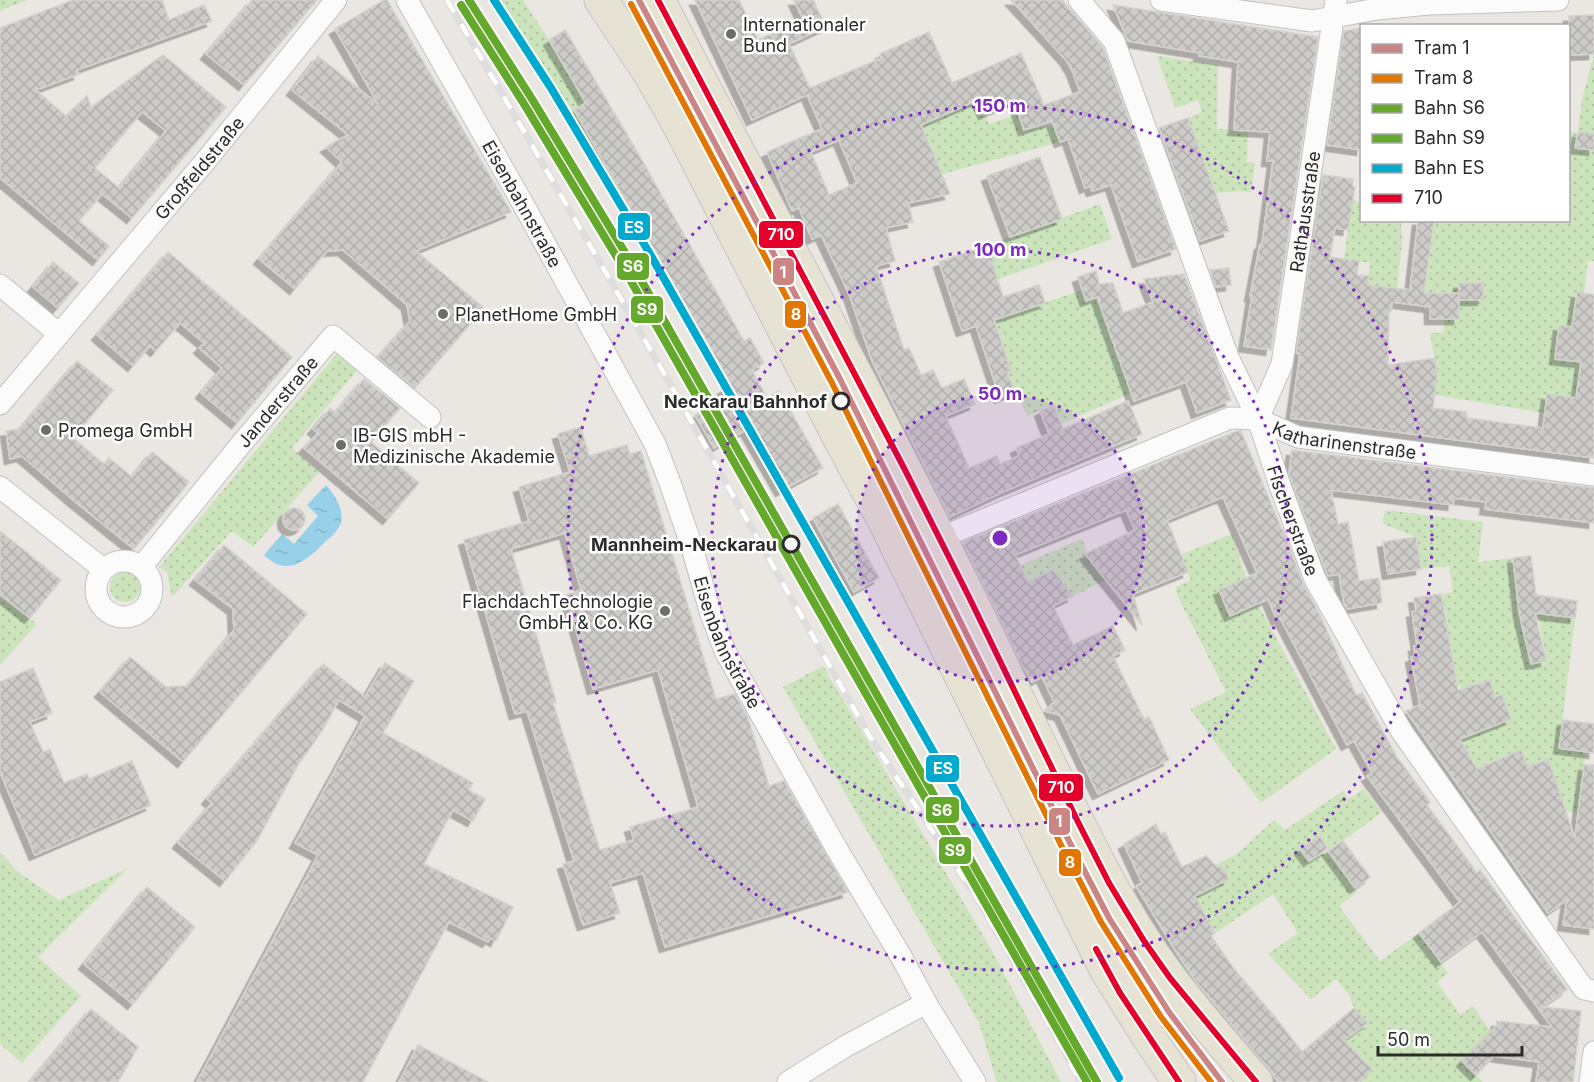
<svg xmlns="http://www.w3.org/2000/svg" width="1594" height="1082" font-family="Inter,sans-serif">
  <defs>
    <pattern id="green-dots" width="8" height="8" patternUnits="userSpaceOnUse" patternTransform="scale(1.5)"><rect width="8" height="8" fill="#cbe4bc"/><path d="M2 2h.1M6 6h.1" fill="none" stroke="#aec4a2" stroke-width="1.8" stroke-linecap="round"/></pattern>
    <pattern id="water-ripples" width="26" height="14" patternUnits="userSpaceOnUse" patternTransform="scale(1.5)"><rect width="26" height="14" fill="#97d1e9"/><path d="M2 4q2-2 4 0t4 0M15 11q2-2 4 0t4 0" fill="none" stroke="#82b4c8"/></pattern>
    <pattern id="building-cross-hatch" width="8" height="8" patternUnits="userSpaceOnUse" patternTransform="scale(1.5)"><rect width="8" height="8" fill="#ceccc9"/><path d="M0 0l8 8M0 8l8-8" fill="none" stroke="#b1afad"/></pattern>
    <filter id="shadow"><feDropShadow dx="-5.5" dy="5.5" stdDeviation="0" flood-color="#0004"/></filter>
  </defs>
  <rect width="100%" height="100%" fill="#eae6e2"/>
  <g fill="url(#green-dots)">
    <path d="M0,0H27L0,11Z"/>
    <path d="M491,0H523L549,40L586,103L575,110L730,383L722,387L565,115Z"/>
    <path d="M1594,54V134L1578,132L1582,99Z"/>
    <path d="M1157,56L1218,65L1217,129L1248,131L1247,162L1255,163L1251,192L1240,191L1216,193L1188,118L1202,112L1198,100L1175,108Z"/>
    <path d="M978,100L989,124L1019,114L1025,130L1054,125L1060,142L942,174L921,125Z"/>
    <path d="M1569,132L1578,133L1576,148L1594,150V261H1588L1584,293L1572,327L1559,325L1555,358L1594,364V381L1576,398L1548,394L1545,413L1435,395L1437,375L1430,333H1444V319H1459V300H1483V283H1459V293L1425,292L1434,221L1568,220Z"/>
    <path d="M1352,200L1361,202L1362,220L1401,221L1402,243L1397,289L1367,285L1370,263L1344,259Z"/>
    <path d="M1100,204L1112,239L967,290L980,266L993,261L988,245Z"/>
    <path d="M1082,290L1087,301L1103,295L1105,319L1131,393L1061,424L1053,405L1027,416L1007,372L1011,371L994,320Z"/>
    <path d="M339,351L359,368L292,448L319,472L253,547L232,531L172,597L167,572L159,567Z"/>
    <path d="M1385,510L1483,522L1478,562L1513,558L1520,613L1531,664L1546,660L1538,613L1575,618L1559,748L1586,752L1578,813L1559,810L1528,767L1521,750L1477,768L1459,737L1495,697L1490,680L1462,689L1456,682L1441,594L1453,592L1449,566L1421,569L1416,537L1383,524Z"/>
    <path d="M1232,534L1246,578L1219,590L1230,615L1258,604L1336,749L1261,803L1190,709L1226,692L1177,595L1176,587L1191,580L1180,555Z"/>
    <path d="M1082,539L1087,553L1085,554L1106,580L1073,596L1053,570L1028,582L1020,565Z"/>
    <circle cx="125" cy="587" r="15"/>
    <path d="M0,597L37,624L0,665Z"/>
    <path d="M823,666L991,949L1061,1082H997L979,1023L783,687Z"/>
    <path d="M1364,789L1382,812L1343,841L1328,849L1320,836L1301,849L1309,861L1328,851L1355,888L1357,892L1339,906L1380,961L1419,933L1448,973L1437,982L1460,1015L1473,1006L1491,1032L1462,1061L1483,1082H1359L1372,1069L1344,1040L1368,1023L1354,1008L1349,995L1336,979L1311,999L1268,954L1298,933L1273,894L1215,933L1195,896L1228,878L1223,868L1215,865L1237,854L1274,820L1285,830L1343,791L1348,799Z"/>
    <path d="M0,852L18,872L59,900L127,869L38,957L81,996L22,1063L0,1044Z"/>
  </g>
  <path fill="url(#water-ripples)" d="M326,485C335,495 347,513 339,527C336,533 328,539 323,544C305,562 286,577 264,555L282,534L294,544L318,516L307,505Z"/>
  <g fill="url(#building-cross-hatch)" stroke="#d4d2ce" stroke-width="1.5" fill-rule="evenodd" filter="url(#shadow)">
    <path d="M73,0H162L169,20L204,5L212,21L77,70L79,74L36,90L66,116L87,96L91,107L163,55L226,107L132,218L102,194L79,221L109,246L98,260L0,178V28ZM142,112L166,131L119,188L95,168Z"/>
    <path d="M252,0H317L244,85L206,54Z"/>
    <path d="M384,0H387L511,212L416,251L484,308L415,388L378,357L410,321L407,305L343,250L327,251L295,289L259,259L342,162L326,147L348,135L292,90L318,56L378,104L335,29Z"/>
    <path d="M695,0H739L758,40L803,19L794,0H813L826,27L789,44L810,88L882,58L880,54L929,32L952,83L1021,53L1044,105L1080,92L1072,70L1066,60L1011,0H1062L1103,48L1176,249L1138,262L1111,185L1092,191L1090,186L1085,188L1068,139L1060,142L1052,121L1024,130L1014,101L984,114L978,100L921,125L950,194L908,203L913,222L886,228L895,261L876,266L904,350L909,348L921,375L933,370L942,388L964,379L975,404L946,416L969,468L997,456L1000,464L1019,456L1016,448L1049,434L1040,411L1053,405L1063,429L1128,401L1142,434L1003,492L950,517L872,361L849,294L821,235L812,239L799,208L792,211L767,152L822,129L807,95L752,120ZM839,140L857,183L829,195L811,152Z"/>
    <path d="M1113,5L1318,37L1271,350L1244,346L1252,295L1250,296L1260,244H1262L1273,161H1267L1270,132L1234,130L1238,62L1199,56L1200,53L1128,41Z"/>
    <path d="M1594,15V54L1569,55V16Z"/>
    <path d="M1362,28V150L1327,145L1344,31Z"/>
    <path d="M565,30L635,148L744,341L750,338L764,363L752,370L767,398L779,391L823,468L781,491L746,430L714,448L695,415L727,396L723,389L731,384L574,110L586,103L549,40Z"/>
    <path d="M1188,118L1229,231L1200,241L1159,128Z"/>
    <path d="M1578,132L1594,134V150L1575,148Z"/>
    <path d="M1040,157L1062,219L1010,237L987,176Z"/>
    <path d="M1323,175L1353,179L1352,186L1355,187L1348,230L1335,228L1330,257L1359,261L1357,275L1369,276L1367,285L1410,290L1418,220H1434L1424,293H1459V319H1430V307L1392,302L1391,311L1389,310L1388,365L1435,358L1437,375L1433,408L1466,412L1467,418L1543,428L1547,394L1576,398L1581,362L1555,359L1559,325L1572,327L1577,292L1594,295V458L1291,418L1300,354L1296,353Z"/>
    <path d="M988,245L993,261L992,262L1003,297L1039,285L1045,303L994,320L1011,371L1007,372L1015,391L1000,398L976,326L962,331L939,262Z"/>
    <path d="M168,252L292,357L237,423L201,393L222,368L199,348L204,343L180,323L156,351L150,346L133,366L97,335Z"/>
    <path d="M53,262L79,283L58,308L33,287Z"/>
    <path d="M1229,268L1231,285L1216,287L1210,270Z"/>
    <path d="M1096,271L1099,284L1113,283L1123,313L1153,302L1144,279L1184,274L1231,400L1197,413L1186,382L1134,401L1097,297L1086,301L1078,277Z"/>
    <rect x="1459" y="283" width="24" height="17"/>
    <path d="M77,361L113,390L73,438L104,464L109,458L132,477L152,452L189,482L134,549L73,500L22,456L10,459L6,431L20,429Z"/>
    <path d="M364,379L400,408L371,442L419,483L388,519L304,448L318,433L313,429L330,408L335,413Z"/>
    <path d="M581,427L589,456L627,445L630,454L641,451L716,699L735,694L748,718L769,786L784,781L848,892L665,947L643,873L610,883L620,913L583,925L563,864L574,861L527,711L515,714L464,540L529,521L519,487L570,472L558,434ZM565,533L581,590L566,595L593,689L658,670L698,807L630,827L634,840L600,850L553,703L556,702L511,549Z"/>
    <path d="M1237,431H1241L1282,530V528L1303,583L1319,613L1356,695L1362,693L1397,757L1430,802L1427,805L1477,873L1480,870L1567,989L1542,1007L1581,1011L1573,1082H1536L1539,1062L1494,1056L1476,1075L1462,1061L1496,1026L1497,1021L1552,1027L1482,932L1441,962L1419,933L1460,902L1367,776L1372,773L1354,741L1347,745L1280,618L1277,620L1268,599L1230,616L1219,590L1257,573L1223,497L1167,520L1188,572L1133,594L1142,625L1085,554L1135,530L1126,510L1015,555L1028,582L1053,570L1073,596L1053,606L1073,645L1113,626L1125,650L1113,656L1144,719L1149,717L1169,760L1098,794L1060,715L1045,711L1054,702L1042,677L1032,682L1019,659L963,542Z"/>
    <path d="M1292,450L1594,488V523L1485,509L1486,502L1454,498L1453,505L1331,490L1338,524L1348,522L1359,581L1379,578L1382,603L1347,609L1344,604L1339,574L1328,576L1327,574L1292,482L1289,473Z"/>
    <path d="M838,504L879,578L854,592L813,518Z"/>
    <circle cx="294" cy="519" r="11"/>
    <path d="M0,531L61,580L30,618L0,594Z"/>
    <path d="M1416,537L1421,569L1388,574L1383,542Z"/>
    <path d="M224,545L307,614L183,762L100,692L130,657L166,687L188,686L234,630L233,609L195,580Z"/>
    <path d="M1531,556L1536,595L1577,601L1575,618L1535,613L1546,661L1531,664L1519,612L1513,558Z"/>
    <path d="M1441,594L1458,690L1490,680L1495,697L1502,695L1511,719L1460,739L1477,769L1521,750L1528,767L1548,759L1575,838L1584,765H1594V929L1563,925L1567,900L1548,913L1406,711L1420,705L1411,657L1415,656L1414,646H1417L1412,612L1416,611L1414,598Z"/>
    <path d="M385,663L414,681L383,733L473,783L469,790L485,799L473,821L453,810L424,864L513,907L496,941L490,938L488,942L449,922L363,1082H197L318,855L295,843L365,716L339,700L322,731L298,765L256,842L225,881L178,843L212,803L207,799L323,664L365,697Z"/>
    <path d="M33,668L52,713L30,722L43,752L50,750L64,783L87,774L89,779L132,761L151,805L35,855L0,772V682Z"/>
    <path d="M1563,720L1594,724V753L1559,748Z"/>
    <path d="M1156,824L1161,834L1165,832L1182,867L1206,856L1215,865L1223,868L1229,879L1195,896L1215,933L1211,936L1234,969L1280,1023L1302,1052L1354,1008L1368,1023L1344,1040L1372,1069L1359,1082H1278L1270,1070L1198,984L1180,958L1136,886L1142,883L1124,844Z"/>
    <path d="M1320,836L1328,849L1309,861L1300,849Z"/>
    <path d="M1343,841L1370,877L1355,888L1328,851Z"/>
    <path d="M147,887L195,927L133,1004L84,964Z"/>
    <path d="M91,1009L138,1047L118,1082H30Z"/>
    <path d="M418,1045L488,1082H399Z"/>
  </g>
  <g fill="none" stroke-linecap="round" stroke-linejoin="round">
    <g stroke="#c3c2c2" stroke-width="23">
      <g id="minor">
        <path id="s1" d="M407,0L527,211L655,444L670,483L691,544L710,611L725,651L838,851L902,958L926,1003L975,1082"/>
        <path id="s2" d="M1079,0L1114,41L1228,357L1258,419L1280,486L1315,579L1402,732L1584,989L1594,991"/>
        <path d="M1161,0L1312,21L1377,9L1429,4L1558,0"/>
        <path d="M0,285L59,334"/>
        <path id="s3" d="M0,404L208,158L336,0"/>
        <path id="s4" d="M1258,419L1282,364L1336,0"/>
        <path d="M0,487L103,569"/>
        <path id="s5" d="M940,538L1230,418L1258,419L1298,437L1594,475"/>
        <circle cx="124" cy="589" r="28"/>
        <path id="s6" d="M142,566L242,443L333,336L430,417"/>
        <path d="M788,1082L846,1046L926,1003"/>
        <path d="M1590,1082L1594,1052"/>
      </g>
    </g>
    <g stroke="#c5c4c2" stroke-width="35">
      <g id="primary">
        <path d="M601,0L651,75L682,130L840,439L885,522L1107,971L1148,1036L1179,1082"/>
        <path d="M658,0C751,179 848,355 938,535C980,617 1017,700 1058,782C1084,836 1111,890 1144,941C1176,991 1217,1036 1256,1082"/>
      </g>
    </g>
    <use href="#minor" stroke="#fcfbfb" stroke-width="21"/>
    <use href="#primary" stroke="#e7e3d4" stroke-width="33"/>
    <g stroke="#dededf" stroke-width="7">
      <path id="rail" d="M447,0L511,109L657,361L870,737L977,898L1062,1047L1080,1082"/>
    </g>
    <use href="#rail" stroke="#fff" stroke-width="4.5" stroke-dasharray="14" stroke-linecap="butt"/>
    <g stroke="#fff" stroke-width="10">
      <g id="bus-1">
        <path d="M658,0L904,468L969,597L1078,822L1109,883L1144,941L1170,978L1256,1082"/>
        <path d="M1096,949L1120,993L1179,1082"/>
      </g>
    </g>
    <use href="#bus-1" stroke="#e4002b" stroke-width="6"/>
    <g stroke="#fff" stroke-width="12">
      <path id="rail-1" d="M469,0L532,99L632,264L1097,1082"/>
    </g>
    <g stroke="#fff" stroke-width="12">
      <path id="rail-2" d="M461,5L524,104L624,269L1087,1082"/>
    </g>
    <g stroke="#fff" stroke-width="12">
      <path id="rail-3" d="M494,0L551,88L650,254L1119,1078"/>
    </g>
    <use href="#rail-1" stroke="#65a92c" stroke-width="8"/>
    <use href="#rail-2" stroke="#65a92c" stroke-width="8"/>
    <use href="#rail-3" stroke="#00a9ce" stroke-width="8"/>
    <g stroke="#fff" stroke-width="10">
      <path id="tram-1" d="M639,0L840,379L1069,841L1109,918L1169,1012L1222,1082"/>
    </g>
    <g stroke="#fff" stroke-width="10">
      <path id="tram-2" d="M631,4L832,383L1061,845L1101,922L1161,1017L1211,1082"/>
    </g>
    <use href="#tram-1" stroke="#cb8585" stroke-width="6"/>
    <use href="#tram-2" stroke="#e17600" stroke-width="6"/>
  </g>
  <circle cx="1000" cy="538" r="144" fill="#7b2cbf" fill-opacity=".12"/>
  <g fill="none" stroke="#7b2cbf" stroke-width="3" stroke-dasharray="3 6">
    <circle cx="1000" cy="538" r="144"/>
    <circle cx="1000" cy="538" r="288"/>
    <circle cx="1000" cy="538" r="432"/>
  </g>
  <g fill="#6e6c6b" stroke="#fff" stroke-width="2">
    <circle cx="731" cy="34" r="6"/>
    <circle cx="443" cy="314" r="6"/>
    <circle cx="46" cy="430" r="6"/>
    <circle cx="341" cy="445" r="6"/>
    <circle cx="665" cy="611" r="6"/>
  </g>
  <g fill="#fff" stroke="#2b2b2b" stroke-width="3">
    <circle cx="841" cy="401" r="8"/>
    <circle cx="791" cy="544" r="8"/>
  </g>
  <g text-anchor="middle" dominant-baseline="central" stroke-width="5" stroke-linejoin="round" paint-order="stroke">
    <g font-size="18" fill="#2b2b2b" stroke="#fff" text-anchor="start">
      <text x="743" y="24">Internationaler<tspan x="743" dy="21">Bund</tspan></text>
      <text x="455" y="314">PlanetHome GmbH</text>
      <text x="58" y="430">Promega GmbH</text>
      <text x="353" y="435">IB-GIS mbH -<tspan x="353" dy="21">Medizinische Akademie</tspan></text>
      <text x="653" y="601" text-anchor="end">FlachdachTechnologie<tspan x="653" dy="21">GmbH &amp; Co. KG</tspan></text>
    </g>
    <g font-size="18" fill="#2b2b2b" stroke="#fff">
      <text stroke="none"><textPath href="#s3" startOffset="309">Großfeldstraße</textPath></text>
      <text stroke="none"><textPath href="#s1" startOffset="234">Eisenbahnstraße</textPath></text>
      <text stroke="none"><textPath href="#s4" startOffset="214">Rathausstraße</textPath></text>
      <text stroke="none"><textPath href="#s6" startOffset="213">Janderstraße</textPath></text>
      <text stroke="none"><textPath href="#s5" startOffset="432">Katharinenstraße</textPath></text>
      <text stroke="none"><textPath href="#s2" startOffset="566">Fischerstraße</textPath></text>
      <text stroke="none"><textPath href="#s1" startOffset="720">Eisenbahnstraße</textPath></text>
    </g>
    <g font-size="18" font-weight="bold" fill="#2b2b2b" stroke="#fff" text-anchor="end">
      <text x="827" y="401">Neckarau Bahnhof</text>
      <text x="777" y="544">Mannheim-Neckarau</text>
    </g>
  </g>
  <circle cx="1000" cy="538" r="9" fill="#7b2cbf" stroke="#fff" stroke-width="3"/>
  <g font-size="18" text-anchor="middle" font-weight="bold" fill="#7b2cbf" stroke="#fff" stroke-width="5" stroke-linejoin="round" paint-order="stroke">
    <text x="1000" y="112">150 m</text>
    <text x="1000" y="256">100 m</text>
    <text x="1000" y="400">50 m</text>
  </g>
  <g stroke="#fff" stroke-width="2">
    <rect x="617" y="212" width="34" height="29" rx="6" fill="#00a9ce"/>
    <rect x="758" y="220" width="46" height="29" rx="6" fill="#e4002b"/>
    <rect x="616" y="252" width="34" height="29" rx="6" fill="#65a92c"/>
    <rect x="772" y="257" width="23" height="29" rx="6" fill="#cb8585"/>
    <rect x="630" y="295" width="34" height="29" rx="6" fill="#65a92c"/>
    <rect x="784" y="300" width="23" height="29" rx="6" fill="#e17600"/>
    <rect x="925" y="754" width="35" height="29" rx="6" fill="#00a9ce"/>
    <rect x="1038" y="773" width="46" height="29" rx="6" fill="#e4002b"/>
    <rect x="925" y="796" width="35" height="28" rx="6" fill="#65a92c"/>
    <rect x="1048" y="807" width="23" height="29" rx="6" fill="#cb8585"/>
    <rect x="938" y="836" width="34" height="29" rx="6" fill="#65a92c"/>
    <rect x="1058" y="848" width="24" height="29" rx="6" fill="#e17600"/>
  </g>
  <g font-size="16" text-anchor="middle" font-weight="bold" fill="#fff">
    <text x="634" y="233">ES</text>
    <text x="781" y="240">710</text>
    <text x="633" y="272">S6</text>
    <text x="783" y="278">1</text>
    <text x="647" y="315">S9</text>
    <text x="796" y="320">8</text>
    <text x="943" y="774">ES</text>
    <text x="1061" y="793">710</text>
    <text x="942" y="816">S6</text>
    <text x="1059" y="827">1</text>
    <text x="955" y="856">S9</text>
    <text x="1070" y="868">8</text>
  </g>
  <rect x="1360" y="24" width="210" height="198" fill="#ffffff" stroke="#aaaaaa" stroke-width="1.5"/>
  <rect x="1372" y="44" width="30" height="9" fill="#cb8585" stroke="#aaaaaa" stroke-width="1.5"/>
  <text x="1414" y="54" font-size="18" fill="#2b2b2b">Tram 1</text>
  <rect x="1372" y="74" width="30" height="9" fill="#e17600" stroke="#aaaaaa" stroke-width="1.5"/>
  <text x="1414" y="84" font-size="18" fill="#2b2b2b">Tram 8</text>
  <rect x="1372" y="104" width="30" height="9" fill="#65a92c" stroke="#aaaaaa" stroke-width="1.5"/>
  <text x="1414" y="114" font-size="18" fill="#2b2b2b">Bahn S6</text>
  <rect x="1372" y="134" width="30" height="9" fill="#65a92c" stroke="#aaaaaa" stroke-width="1.5"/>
  <text x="1414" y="144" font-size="18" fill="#2b2b2b">Bahn S9</text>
  <rect x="1372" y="164" width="30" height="9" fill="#00a9ce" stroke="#aaaaaa" stroke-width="1.5"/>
  <text x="1414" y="174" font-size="18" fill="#2b2b2b">Bahn ES</text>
  <rect x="1372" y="194" width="30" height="9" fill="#e4002b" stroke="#aaaaaa" stroke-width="1.5"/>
  <text x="1414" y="204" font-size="18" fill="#2b2b2b">710</text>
  <path d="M1378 1046v9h144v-9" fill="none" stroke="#2b2b2b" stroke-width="3"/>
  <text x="1387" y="1046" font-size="18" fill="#2b2b2b" stroke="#ffffff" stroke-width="4.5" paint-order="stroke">50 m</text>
</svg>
